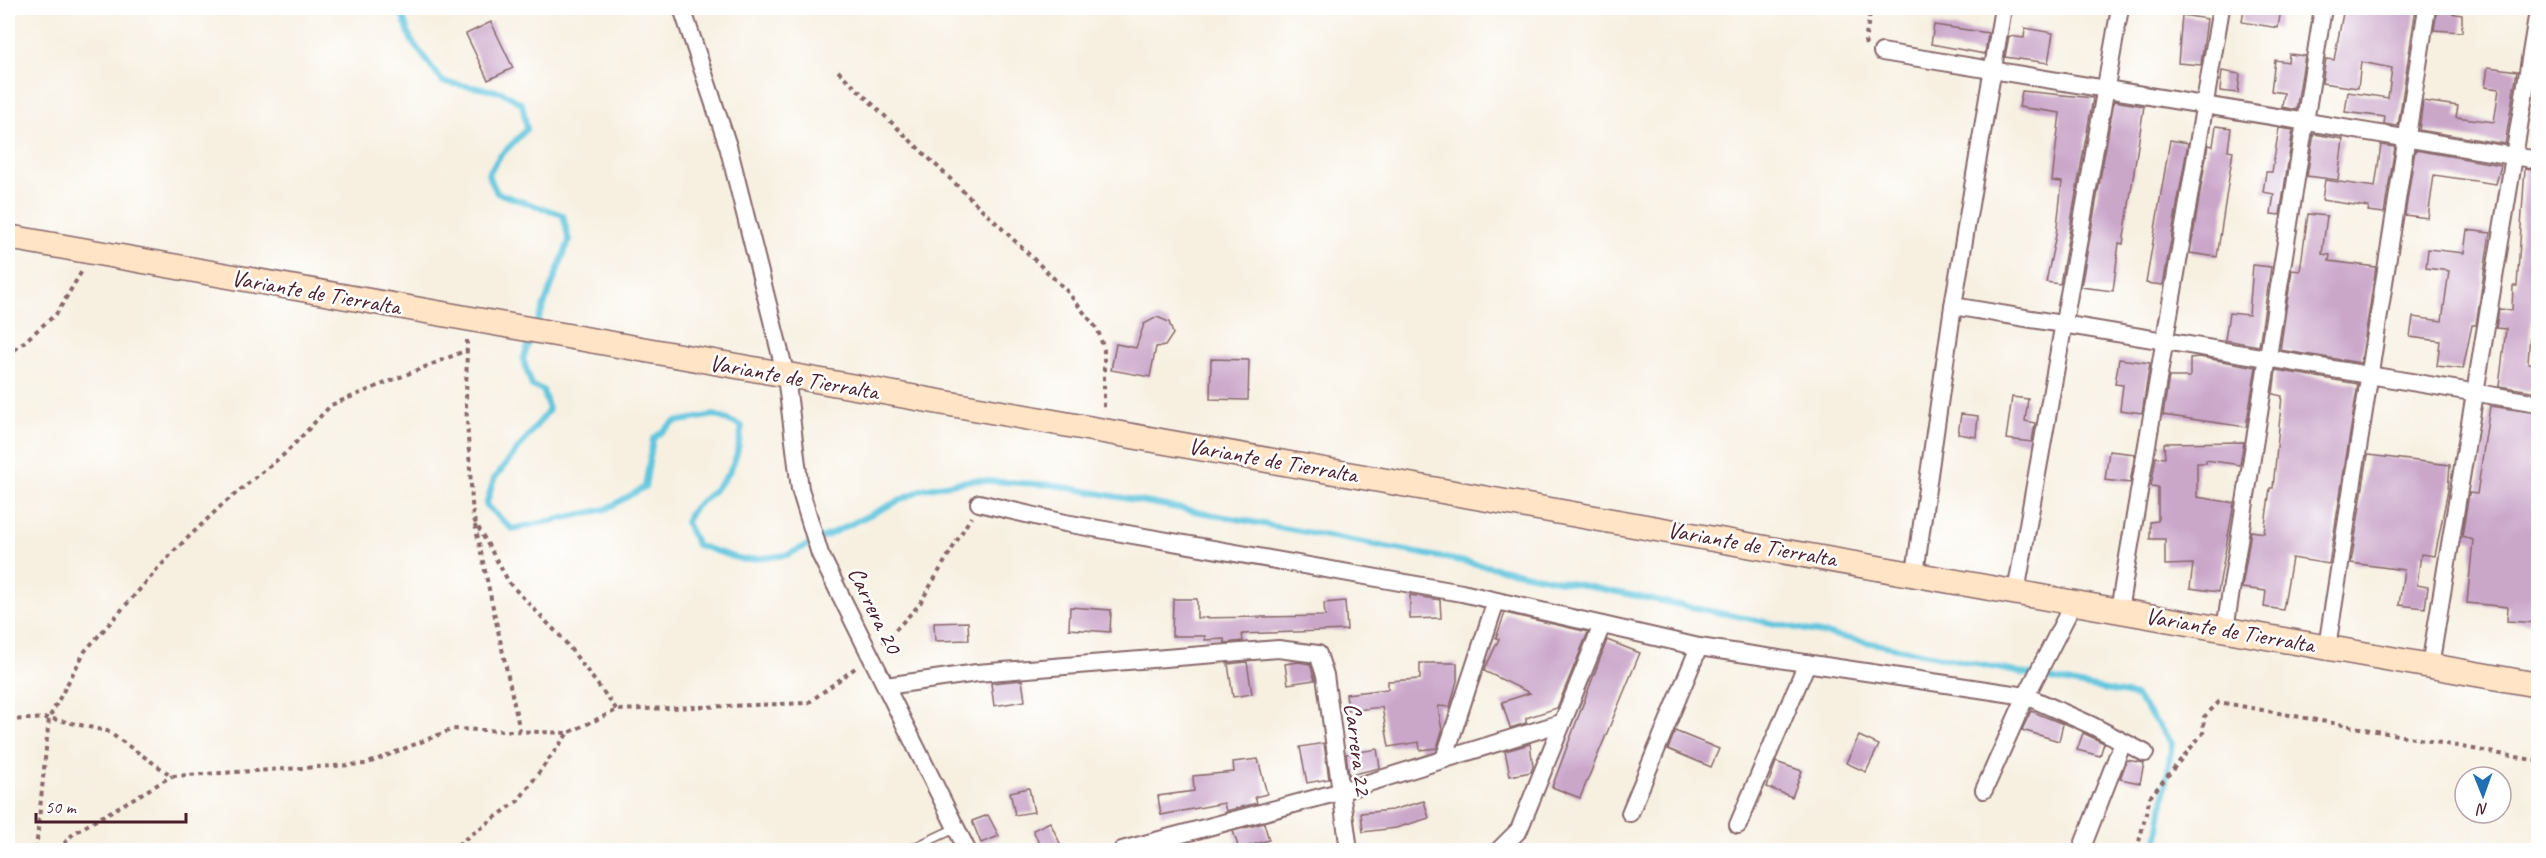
<svg xmlns="http://www.w3.org/2000/svg" width="2546" height="858" font-family="Caveat,sans-serif">
  <rect width="100%" height="100%" fill="#fff"/>
  <filter id="ink" filterUnits="userSpaceOnUse"><feTurbulence type="fractalNoise" baseFrequency=".0167" numOctaves="2"/><feDisplacementMap in="SourceGraphic" scale="12" xChannelSelector="R" yChannelSelector="G"/><feConvolveMatrix kernelMatrix="1 2 1 2 8 2 1 2 1" color-interpolation-filters="sRGB"/></filter>
  <filter id="wash" filterUnits="userSpaceOnUse"><feTurbulence type="fractalNoise" baseFrequency=".008" numOctaves="4" result="noise"/><feDisplacementMap in="SourceGraphic" scale="24" xChannelSelector="R" yChannelSelector="G"/><feGaussianBlur stdDeviation="1.35" result="paint"/><feColorMatrix in="noise" values="0 0 0 0 0 0 0 0 0 0 0 0 0 0 0 0 0 1.4 0 .05"/><feComposite in="paint" operator="in"/></filter>
  <g filter="url(#wash)">
    <rect width="100%" height="100%" fill="#f7f0e1"/>
    <g fill="none" stroke-linecap="round" stroke-linejoin="round">
      <g stroke="#60c5dd" stroke-width="6">
        <path d="M400,8L411,40L443,82L502,92L522,104L527,129L500,156L488,174L497,193L563,215L569,241L536,326"/>
        <path d="M532,335L523,359L532,386L543,390L549,410L494,479L486,505L512,529L606,509L645,487L653,439L674,422L715,415L742,426C738,452 736,468 717,487C704,502 694,502 686,522L697,545L743,560L787,555L923,489L972,480L1054,485L1466,562L2136,696L2172,743L2156,850"/>
      </g>
    </g>
    <g id="blocks">
      <g fill="#caa6c9">
        <path d="M2244,8L2281,9L2278,28L2242,22Z"/>
        <path d="M2344,8H2416L2398,126L2384,124L2385,117L2345,112L2348,92L2388,98L2392,68L2361,62L2358,88L2322,83L2326,59L2334,60Z"/>
        <path d="M2437,11L2462,15V32L2434,30Z"/>
        <path d="M2182,15L2207,19L2201,65L2178,63Z"/>
        <path d="M491,22L513,68L488,80L466,34Z"/>
        <path d="M1934,25L1988,33L1985,54L1931,44Z"/>
        <path d="M2025,28L2053,33L2048,63L2005,57L2009,36L2024,38Z"/>
        <path d="M2289,54L2305,56L2296,110L2282,107L2284,93L2271,91L2275,60L2288,62Z"/>
        <path d="M2488,67L2517,71L2505,144L2419,130L2423,101L2458,106L2456,117L2494,122L2499,89L2485,87Z"/>
        <path d="M2222,71L2240,74L2238,93L2220,91Z"/>
        <path d="M2022,91L2093,98L2060,284L2046,282L2056,235L2062,182L2052,181L2060,113L2019,107Z"/>
        <path d="M2114,101L2144,106L2123,244L2119,243L2113,291L2081,287Z"/>
        <path d="M2216,126L2231,128L2228,150L2233,151L2217,257L2190,253L2208,145L2213,146Z"/>
        <path d="M2279,128L2293,130L2280,215L2271,214L2274,194L2263,192L2266,172H2272Z"/>
        <path d="M2314,134L2343,139L2338,180L2307,176Z"/>
        <path d="M2170,140L2188,143L2163,285L2146,283Z"/>
        <path d="M2381,145L2395,147L2384,213L2368,211L2369,207L2322,200L2325,180L2375,187Z"/>
        <path d="M2415,150L2501,165L2496,184L2434,175L2428,218L2405,215Z"/>
        <path d="M2525,168L2538,170V285L2536,284L2532,307L2528,363L2538,364V392L2499,386L2506,329L2496,328L2499,309L2512,310L2513,286H2517Z"/>
        <path d="M2308,214L2327,216L2322,254L2330,255L2329,261L2376,267L2361,363L2280,350L2292,270L2300,271Z"/>
        <path d="M2467,230L2490,233L2476,325H2472L2463,369L2437,366L2440,341L2410,337L2413,317L2442,321L2449,271L2426,268L2428,249L2464,253Z"/>
        <path d="M2253,265L2271,267L2259,346L2225,340L2229,313L2249,315Z"/>
        <path d="M1157,317L1169,322L1173,334L1165,346L1156,347L1150,377L1111,370L1116,344L1136,348L1144,324Z"/>
        <path d="M2199,357L2256,367L2246,427L2163,415L2169,377H2190V358Z"/>
        <path d="M1211,359L1249,360L1248,400L1210,399Z"/>
        <path d="M2119,359L2150,363L2142,413L2120,410L2123,385L2115,384Z"/>
        <path d="M2276,370L2358,384L2329,564L2292,558L2283,610L2264,607L2266,591L2242,588L2251,531L2264,533L2270,488H2273L2282,396L2273,394Z"/>
        <path d="M2012,397L2028,399L2025,421L2035,423L2032,442L2006,439Z"/>
        <path d="M2490,406L2538,413V623L2507,621L2508,607L2467,603L2473,540L2462,536L2469,493L2477,494Z"/>
        <path d="M1961,414L1978,416L1976,437L1958,434Z"/>
        <path d="M2244,442L2240,465L2206,460V463H2197V497L2234,503L2218,592L2190,588L2193,564L2165,565V539H2150V522L2158,521V487L2151,486L2156,457L2165,458L2164,443Z"/>
        <path d="M2109,451L2135,454L2130,483L2105,480Z"/>
        <path d="M2368,455L2450,465L2448,490L2435,556L2421,554L2417,585L2428,587L2425,608L2399,605L2404,570L2351,563Z"/>
        <path d="M1410,595L1440,600L1441,618L1410,619Z"/>
        <path d="M1173,599H1197V618L1325,616L1324,603L1345,601L1347,630L1242,634L1243,641L1225,643L1224,639L1205,640V636H1172Z"/>
        <path d="M1070,607L1111,610L1110,632L1069,629Z"/>
        <path d="M1505,613L1588,632L1557,708L1526,718V723L1510,728L1502,702L1530,693L1484,671L1499,639L1496,638Z"/>
        <path d="M968,622L969,640L935,641L934,623Z"/>
        <path d="M1607,640L1640,653L1580,798L1552,787Z"/>
        <path d="M1247,662L1252,694L1233,697L1228,664Z"/>
        <path d="M1298,662L1310,664L1315,680L1288,684L1285,664Z"/>
        <path d="M1420,663H1457V681L1450,707L1438,706L1442,731L1437,748L1420,750L1419,742L1389,747L1382,707L1348,711L1346,694L1388,689V681L1420,679Z"/>
        <path d="M1022,680L1025,701L994,706L991,683Z"/>
        <path d="M2031,711L2063,724L2059,741L2022,730Z"/>
        <path d="M1675,731L1719,749L1711,767L1668,749Z"/>
        <path d="M2083,733L2104,743L2100,756L2077,750Z"/>
        <path d="M1859,736L1879,745L1866,772L1846,763Z"/>
        <path d="M1324,743L1329,779L1307,783L1300,747Z"/>
        <path d="M1530,744L1533,766L1531,772L1510,776L1505,751Z"/>
        <path d="M1377,749L1380,768L1349,775L1346,754Z"/>
        <path d="M1258,759L1267,794L1255,797L1257,803L1226,811L1224,803L1161,815L1158,796L1194,791L1193,776L1234,772L1233,762Z"/>
        <path d="M2127,760L2144,763L2140,783L2120,779Z"/>
        <path d="M1776,762L1802,771L1792,797L1767,787Z"/>
        <path d="M1029,788L1034,812L1015,815L1010,792Z"/>
        <path d="M1424,801L1429,818L1396,828L1363,832L1361,813L1392,810Z"/>
        <path d="M988,815L999,836L981,843L972,821Z"/>
        <path d="M1050,822L1063,850H1042L1033,830Z"/>
        <path d="M1264,823L1269,840L1239,849L1233,831Z"/>
      </g>
    </g>
  </g>
  <g filter="url(#ink)">
    <use href="#blocks" fill-opacity="0" stroke="#87686b" stroke-width="1.5"/>
    <g fill="none" stroke-linecap="round" stroke-linejoin="round">
      <g stroke="#87686b" stroke-width="11">
        <path id="service" d="M909,850L956,828"/>
      </g>
      <g stroke="#87686b" stroke-width="20">
        <g id="minor">
          <path d="M682,8L728,146L786,376L800,489L820,554L967,850"/>
          <path d="M1882,52L2538,160"/>
          <path d="M1953,306L2538,403"/>
          <path d="M979,503L1065,523L1462,593L1699,647L2026,696L2091,725L2145,753"/>
          <path d="M1915,573L1953,306L2003,8"/>
          <path d="M2016,592L2120,8"/>
          <path d="M2119,610L2221,8"/>
          <path d="M2225,629L2323,8"/>
          <path d="M2327,647L2427,8"/>
          <path d="M2430,666L2538,11"/>
          <path d="M886,686L977,673L1278,649L1318,654L1325,675L1349,850"/>
          <path d="M1444,759L1496,601"/>
          <path d="M1984,790L2026,696L2074,602"/>
          <path d="M1630,813L1699,647"/>
          <path d="M1738,825L1807,663"/>
          <path d="M1122,850L1339,792L1561,723"/>
          <path d="M1499,850L1519,830L1602,625"/>
          <path d="M2081,850L2123,742"/>
        </g>
      </g>
      <g stroke="#87686b" stroke-width="27">
        <path id="secondary" d="M8,237L2538,685"/>
      </g>
      <g stroke="#87686b" stroke-width="4" stroke-dasharray="4.5 4.5" stroke-linecap="butt">
        <path d="M1866,45L1865,41L1871,8"/>
        <path d="M838,71L1066,290L1098,330L1104,350V410"/>
        <path d="M467,340L466,404L473,518L510,584L563,639L617,710"/>
        <path d="M8,356L57,313L82,271"/>
        <path d="M475,525L520,731"/>
        <path d="M883,643L919,605L971,517"/>
        <path d="M8,720L49,718L107,731L172,776L366,764L453,729L568,733L617,710L808,703L858,666"/>
        <path d="M36,850L49,718L85,651L173,552L223,504L287,452L331,405L467,350"/>
        <path d="M58,850L74,833L172,776"/>
        <path d="M450,850L518,801L568,733"/>
        <path d="M2137,850L2150,797L2203,733L2204,717L2219,702L2538,761"/>
      </g>
      <use href="#service" stroke="#fff" stroke-width="8"/>
      <use href="#minor" stroke="#fff" stroke-width="16"/>
      <use href="#secondary" stroke="#ffe4c6" stroke-width="24"/>
    </g>
  </g>
  <g text-anchor="middle" dominant-baseline="central" stroke-width="5" stroke-linejoin="round" paint-order="stroke">
    <g font-size="24" fill="#4a1f2b" stroke="#fff">
      <text transform="translate(316 292) rotate(10)">Variante de Tierralta</text>
      <text transform="translate(794 377) rotate(10)">Variante de Tierralta</text>
      <text transform="translate(1273 460) rotate(10)">Variante de Tierralta</text>
      <text transform="translate(1752 544) rotate(10)">Variante de Tierralta</text>
      <text transform="translate(875 610) rotate(64)">Carrera 20</text>
      <text transform="translate(2230 630) rotate(10)">Variante de Tierralta</text>
      <text transform="translate(1358 749) rotate(83)">Carrera 22</text>
    </g>
  </g>
  <rect width="2546" height="858" fill="none" stroke="#fff" stroke-width="30"/>
  <g transform="translate(2483 795) rotate(179)"><circle r="28" fill="#ffffff" stroke="#b7a5aa" stroke-width="1.5"/>
  <path d="M0-4.5L10 22L0 15L-10 22Z" fill="#1f6fb2"/>
  <text y="-9" font-size="16" font-weight="bold" text-anchor="middle" fill="#4a1f2b">N</text>
  </g>
  <path d="M36 813v9h150v-9" fill="none" stroke="#4a1f2b" stroke-width="3"/>
  <text x="45" y="813" font-size="18" fill="#4a1f2b" stroke="#ffffff" stroke-width="4.5" paint-order="stroke">50 m</text>
</svg>
